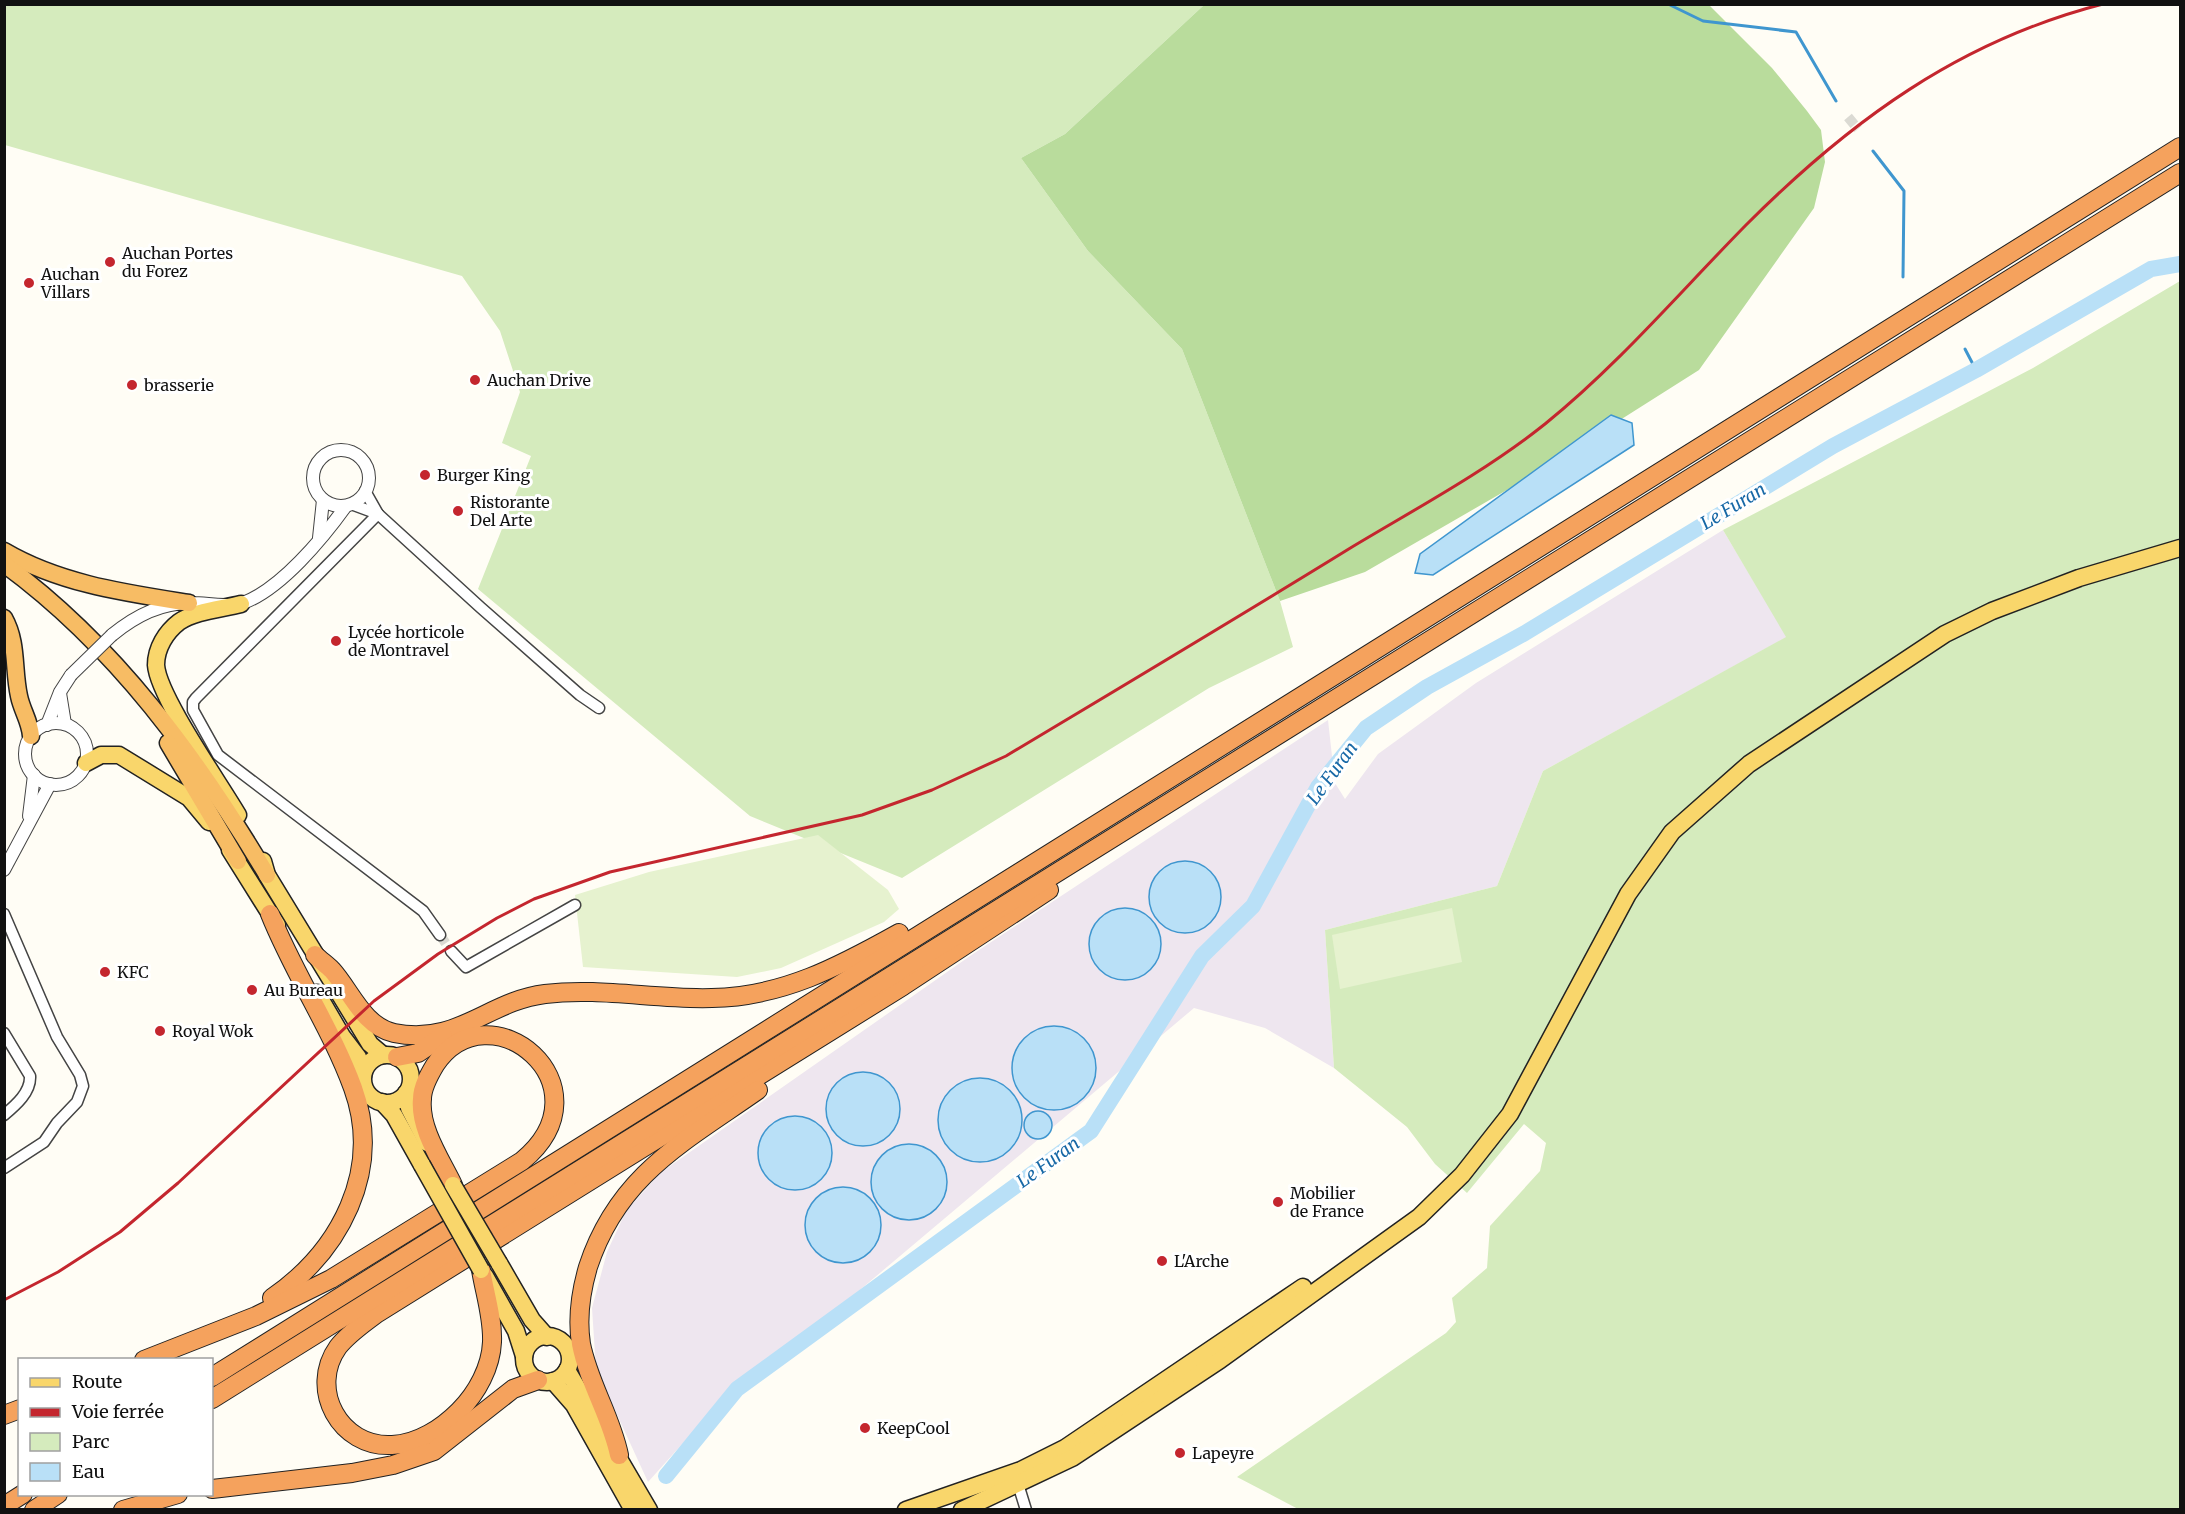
<svg xmlns="http://www.w3.org/2000/svg" width="2185" height="1514" font-family="Merriweather,serif">
  <rect width="100%" height="100%" fill="#fffdf5"/>
  <path fill="#eee6ef" d="M1723,530L1787,637L1543,771L1497,886L1325,930L1334,1068L1265,1028L1194,1008L855,1294L736,1384L648,1482L596,1369L592,1308L607,1252L626,1211L660,1173L970,956L1328,720L1335,783L1345,799L1378,754L1476,683Z"/>
  <g fill="#d5ebbd">
    <path d="M4,5H1204L1065,134L1021,158L1088,251L1182,349L1280,601L1293,647L1209,688L902,878L750,816L478,589L531,456L502,443L520,392L500,331L462,276L5,145Z"/>
    <path d="M2180,281V1509L1300,1510L1237,1477L1446,1333L1456,1322L1452,1298L1487,1268L1490,1226L1540,1171L1546,1143L1524,1124L1467,1193L1435,1164L1407,1127L1334,1068L1325,930L1497,886L1543,771L1786,637L1723,530L2033,368Z"/>
  </g>
  <path fill="#b9dc9c" d="M1708,4L1772,68L1807,111L1821,130L1825,162L1814,208L1699,370L1538,472L1365,572L1280,601L1182,349L1088,251L1021,158L1065,134L1204,5Z"/>
  <g fill="#e6f2cf">
    <path d="M818,835L888,890L899,909L884,922L781,968L737,977L583,967L575,895L649,872Z"/>
    <path d="M1452,908L1462,962L1340,989L1332,935Z"/>
  </g>
  <g fill="#b9e0f7" stroke="#3f96cf" stroke-width="1.5">
    <path d="M1611,415L1632,423L1634,445L1433,575L1415,573L1420,554Z"/>
    <circle cx="1185" cy="897" r="36"/>
    <circle cx="1125" cy="944" r="36"/>
    <circle cx="1054" cy="1068" r="42"/>
    <circle cx="863" cy="1109" r="37"/>
    <circle cx="980" cy="1120" r="42"/>
    <circle cx="1038" cy="1125" r="14"/>
    <circle cx="795" cy="1153" r="37"/>
    <circle cx="909" cy="1182" r="38"/>
    <circle cx="843" cy="1225" r="38"/>
  </g>
  <g fill="none" stroke-linecap="round" stroke-linejoin="round">
    <g stroke="#3f96cf" stroke-width="3">
      <path d="M1668,4L1703,21L1796,32L1836,101"/>
      <path d="M1873,151L1904,191L1903,277"/>
      <path d="M1965,349L1976,370"/>
    </g>
    <path stroke="#b9e0f7" stroke-width="16" d="M666,1476L737,1389L1091,1131L1202,956L1253,906L1318,787L1366,728L1427,687L1525,633L1833,446L1976,370L2151,269L2180,264"/>
    <g stroke="#dbdad3" stroke-width="10" stroke-dasharray="10 5" stroke-linecap="butt">
      <path d="M1848,117L1858,129"/>
      <path d="M440,935L451,951"/>
    </g>
    <g stroke="#444" stroke-width="13">
      <g id="minor">
        <path d="M365,491L378,514"/>
        <path d="M351,504L378,514L480,607L580,695L599,708"/>
        <path d="M378,514L196,698L193,702V710L218,755L423,911L440,935"/>
        <path d="M4,914L57,1037L80,1075L83,1086L77,1102L57,1123L44,1142L4,1168"/>
        <path d="M451,951L466,967L575,905"/>
        <path d="M4,1033L30,1076C31,1092 16,1105 4,1115"/>
        <path d="M1019,1479L1018,1484L1026,1510"/>
      </g>
    </g>
    <g stroke="#444" stroke-width="14">
      <g id="tertiary">
        <circle cx="341" cy="478" r="28"/>
        <path d="M319,538L323,500"/>
        <path d="M112,635C135,616 161,602 192,603C208,603 227,608 243,603C281,589 323,538 346,506"/>
        <path d="M60,693L65,724"/>
        <circle cx="56" cy="754" r="31"/>
        <path d="M47,725L60,692L71,675"/>
        <path d="M29,816L34,775"/>
        <path d="M4,870L50,784"/>
      </g>
    </g>
    <g stroke="#222" stroke-width="19">
      <g id="primary">
        <path d="M86,763L101,755H119L189,798L209,822"/>
        <path d="M238,815C220,784 158,696 156,665C156,648 166,632 179,622C195,611 222,609 241,604"/>
        <path d="M230,850L277,925"/>
        <path d="M263,861L267,875L370,1044L383,1055"/>
        <path d="M317,993L342,1036L358,1057L363,1076"/>
        <circle cx="387" cy="1079" r="24"/>
        <path d="M406,1093L409,1108L427,1143"/>
        <path d="M382,1102L394,1115L422,1165"/>
        <path d="M499,1263L532,1320L547,1337"/>
        <path d="M485,1276L516,1331L524,1356"/>
        <circle cx="547" cy="1359" r="23"/>
        <path d="M567,1370L649,1510"/>
        <path d="M553,1381L574,1405L633,1510"/>
        <path d="M906,1510L1021,1470L1065,1448L1303,1287"/>
        <path d="M962,1510L1072,1458L1220,1360L1419,1217L1462,1175L1510,1114L1628,894L1672,832L1749,764L1945,634L1992,611L2079,578L2180,548"/>
      </g>
    </g>
    <g stroke="#222" stroke-width="19">
      <g id="trunk">
        <path d="M4,551C60,584 126,593 189,603"/>
        <path d="M4,564C115,645 198,759 267,875"/>
        <path d="M4,618C18,643 13,669 19,696C22,711 30,721 31,736"/>
        <path d="M168,743L238,861"/>
      </g>
    </g>
    <g stroke="#222" stroke-width="20">
      <g id="motorway">
        <path d="M270,914C294,974 331,1028 353,1088C383,1171 340,1251 272,1298"/>
        <path d="M315,955C320,960 327,965 332,970C351,991 363,1026 394,1033C457,1046 488,1001 545,994C600,987 657,1000 712,998C782,997 840,966 899,933"/>
        <path d="M397,1057L418,1053L443,1036"/>
        <path d="M481,1270C485,1294 493,1318 492,1342C491,1367 477,1393 459,1411C442,1428 418,1444 392,1445C340,1448 308,1389 338,1347C348,1334 363,1324 376,1314L903,986L1049,890"/>
        <path d="M144,1360L256,1316L331,1279L522,1161C613,1086 489,984 435,1065C429,1075 422,1087 422,1099C419,1128 441,1160 453,1185"/>
        <path d="M212,1377L2180,147"/>
        <path d="M212,1399L2180,173"/>
        <path d="M4,1415L20,1409"/>
        <path d="M619,1455C611,1416 589,1384 581,1344C577,1318 581,1291 588,1267C618,1175 684,1142 758,1090"/>
        <path d="M212,1489L352,1473L393,1465L434,1451L513,1389L538,1380"/>
        <path d="M4,1506L23,1494"/>
        <path d="M34,1510L58,1494"/>
        <path d="M123,1510L178,1494"/>
      </g>
    </g>
    <use href="#minor" stroke="#fff" stroke-width="10"/>
    <use href="#tertiary" stroke="#fff" stroke-width="12"/>
    <use href="#primary" stroke="#f9d66b" stroke-width="16"/>
    <use href="#trunk" stroke="#f7bc64" stroke-width="16"/>
    <use href="#motorway" stroke="#f5a25d" stroke-width="18"/>
    <path stroke="#c4262e" stroke-width="3" d="M4,1300L58,1272L120,1232L178,1183L374,1001L438,954L497,918L534,899L610,872L862,815L932,790L1006,756C1121,687 1237,618 1352,547C1417,508 1486,471 1545,424C1619,364 1680,292 1746,225C1850,121 1959,41 2103,4"/>
    <g stroke="#444" stroke-width="14" stroke-linecap="butt">
      <path id="tertiary-bridge" d="M71,675L112,635"/>
    </g>
    <g stroke="#222" stroke-width="19" stroke-linecap="butt">
      <g id="primary-bridge">
        <path d="M422,1165L481,1270"/>
        <path d="M453,1185L499,1263"/>
      </g>
    </g>
    <use href="#tertiary-bridge" stroke="#fff" stroke-width="12"/>
    <use href="#primary-bridge" stroke="#f9d66b" stroke-width="16"/>
  </g>
  <g fill="#c4262e" stroke="#fff" stroke-width="2">
    <circle cx="110" cy="262" r="6"/>
    <circle cx="29" cy="283" r="6"/>
    <circle cx="475" cy="380" r="6"/>
    <circle cx="132" cy="385" r="6"/>
    <circle cx="425" cy="475" r="6"/>
    <circle cx="458" cy="511" r="6"/>
    <circle cx="336" cy="641" r="6"/>
    <circle cx="105" cy="972" r="6"/>
    <circle cx="252" cy="990" r="6"/>
    <circle cx="160" cy="1031" r="6"/>
    <circle cx="1278" cy="1202" r="6"/>
    <circle cx="1162" cy="1261" r="6"/>
    <circle cx="865" cy="1428" r="6"/>
    <circle cx="1180" cy="1453" r="6"/>
  </g>
  <g text-anchor="middle" dominant-baseline="central" stroke-width="6" stroke-linejoin="round" paint-order="stroke">
    <g font-size="16" fill="#111" stroke="#fff" text-anchor="start">
      <text x="122" y="253">Auchan Portes<tspan x="122" dy="18">du Forez</tspan></text>
      <text x="41" y="274">Auchan<tspan x="41" dy="18">Villars</tspan></text>
      <text x="487" y="380">Auchan Drive</text>
      <text x="144" y="385">brasserie</text>
      <text x="437" y="475">Burger King</text>
      <text x="470" y="502">Ristorante<tspan x="470" dy="18">Del Arte</tspan></text>
      <text x="348" y="632">Lycée horticole<tspan x="348" dy="18">de Montravel</tspan></text>
      <text x="117" y="972">KFC</text>
      <text x="264" y="990">Au Bureau</text>
      <text x="172" y="1031">Royal Wok</text>
      <text x="1290" y="1193">Mobilier<tspan x="1290" dy="18">de France</tspan></text>
      <text x="1174" y="1261">L'Arche</text>
      <text x="877" y="1428">KeepCool</text>
      <text x="1192" y="1453">Lapeyre</text>
    </g>
    <g font-size="18" font-style="italic" fill="#1768a6" stroke="#fff">
      <text transform="translate(1733 506) rotate(-31)">Le Furan</text>
      <text transform="translate(1332 773) rotate(-54)">Le Furan</text>
      <text transform="translate(1048 1162) rotate(-36)">Le Furan</text>
    </g>
  </g>
  <rect width="2185" height="1514" fill="none" stroke="#111111" stroke-width="12"/>
  <rect x="18" y="1358" width="195" height="138" fill="#ffffff" stroke="#a0a0a0" stroke-width="1.5"/>
  <rect x="30" y="1378" width="30" height="9" fill="#f9d66b" stroke="#a0a0a0" stroke-width="1.5"/>
  <text x="72" y="1388" font-size="18" fill="#111111">Route</text>
  <rect x="30" y="1408" width="30" height="9" fill="#c4262e" stroke="#a0a0a0" stroke-width="1.5"/>
  <text x="72" y="1418" font-size="18" fill="#111111">Voie ferrée</text>
  <rect x="30" y="1433" width="30" height="18" fill="#d5ebbd" stroke="#a0a0a0" stroke-width="1.5"/>
  <text x="72" y="1448" font-size="18" fill="#111111">Parc</text>
  <rect x="30" y="1463" width="30" height="18" fill="#b9e0f7" stroke="#a0a0a0" stroke-width="1.5"/>
  <text x="72" y="1478" font-size="18" fill="#111111">Eau</text>
</svg>
